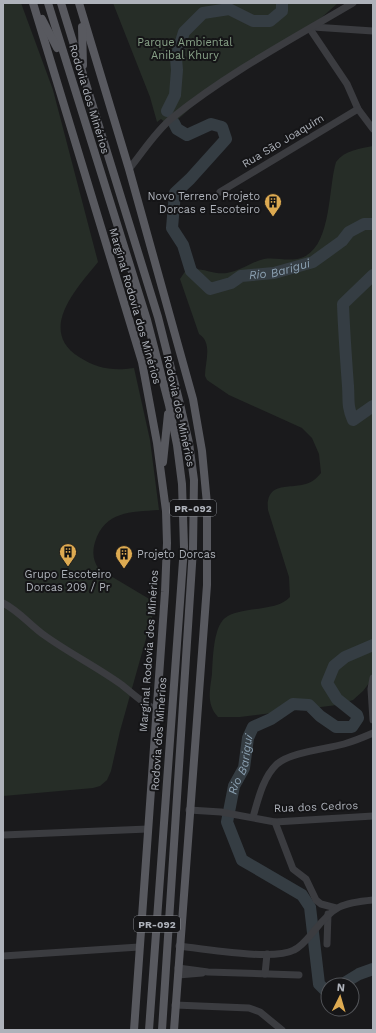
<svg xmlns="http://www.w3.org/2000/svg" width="376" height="1033" font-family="'Work Sans',sans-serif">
  <rect width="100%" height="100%" fill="#1a1a1c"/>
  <g fill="#262d27">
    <path d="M3,3H21L53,90L98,262C77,288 37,330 79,357C98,369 113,371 134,368L150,440L159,510C130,512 105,511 95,542C92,552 93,561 99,569L156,603L120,731L111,771L107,780L100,786L93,788L3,796Z"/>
    <path d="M113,3H338L321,18L214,87L175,122L167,124L161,119L157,122L150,97Z"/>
    <path d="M373,146V678L363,691L353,700L337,705L240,717H218C206,704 210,690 212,674C213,659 213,628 225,618C234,611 251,610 263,608C274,606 282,605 290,597L289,577L268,510C265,476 297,493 314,480C317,478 319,475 321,473L319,454L312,438L302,428L229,395L207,380L205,376C205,362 213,343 199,334L180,279L186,270C201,266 212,275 227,273C241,271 251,262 264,259C276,257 289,262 301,258C332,248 328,188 336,162C345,150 359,149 373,146Z"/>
  </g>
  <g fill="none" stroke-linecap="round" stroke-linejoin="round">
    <g stroke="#353d43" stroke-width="12">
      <path d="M167,111L175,95L177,70L176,58L184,32L203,13L229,9L253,21H270L282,11V3"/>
      <path id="s1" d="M174,123L177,129L187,135L211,124L222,127L226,139L190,179L175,193L172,228L183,245L191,271L210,289L231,283L241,276L274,273L313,262L342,241L349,232L364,224H373"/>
      <path d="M373,275L343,304C344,332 346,359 348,386C349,400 347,406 353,420L373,406"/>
      <path d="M341,985L359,974L373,969"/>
      <path id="s2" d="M328,990L326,991L319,984L310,907L302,895L242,860L227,822L234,786L244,768L248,738L253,727L271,719L293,704L309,705L320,716L336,727H352L358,718L357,715L337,699L327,683L334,666L345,657L373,645"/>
    </g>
    <g stroke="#3b3c40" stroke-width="7">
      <path d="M313,27L373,31"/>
      <path d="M310,29L347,84L358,109L373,129"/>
      <path d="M129,169C143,152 155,132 172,118C228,73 292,39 353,3"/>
      <path d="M220,192L358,109"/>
      <path d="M3,603C19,611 30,625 44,635C69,653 97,667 122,685C131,692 148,708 157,709"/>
      <path d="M373,678L371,689L373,720"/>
      <path d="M189,810L221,812L275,822L373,816"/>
      <path d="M253,817C258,800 263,777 277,764C291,752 326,749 344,744C354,741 364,737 373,733"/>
      <path d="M275,822L293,869L306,879L316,900L321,904L336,908"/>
      <path d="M3,835L148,829"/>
      <path d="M327,944L328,914"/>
      <path d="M179,946C204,949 274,961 294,950C302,946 308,938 314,931C334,906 341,903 373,900"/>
      <path d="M3,956L139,947"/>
      <path d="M178,968L208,972L299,975"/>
      <path d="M265,974L267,954"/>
      <path d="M178,975L202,973"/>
      <path d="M175,1005L249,1008L260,1012L282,1030"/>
    </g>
    <g stroke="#58595f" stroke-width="8">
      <path d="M33,3L142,362L157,443L166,511L167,543L165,592L134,1030"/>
      <path d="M48,3L147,320L169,405L177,445L182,484L184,547L149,1030"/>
      <path d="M61,3L158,317L180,404L189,443L194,480L193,549L162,1030"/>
      <path d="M79,3L129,169L193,399L202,451L207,504V585L174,1030"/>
      <path d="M42,19L57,48"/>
      <path d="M82,27L83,65"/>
      <path d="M163,462L168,414"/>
    </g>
  </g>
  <defs>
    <g id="building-pin" transform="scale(0.9)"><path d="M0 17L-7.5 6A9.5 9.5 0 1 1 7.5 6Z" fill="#ddaa51" stroke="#151517"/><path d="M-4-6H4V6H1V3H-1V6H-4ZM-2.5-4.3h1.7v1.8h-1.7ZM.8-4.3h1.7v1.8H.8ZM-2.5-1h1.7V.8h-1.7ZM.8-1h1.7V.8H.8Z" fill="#111"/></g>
  </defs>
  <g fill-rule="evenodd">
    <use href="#building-pin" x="273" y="202"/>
    <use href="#building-pin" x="68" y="552"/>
    <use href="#building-pin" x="124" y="554"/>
  </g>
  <g text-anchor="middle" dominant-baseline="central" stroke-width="4" stroke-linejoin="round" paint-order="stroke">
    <g fill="#151517" stroke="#808389" stroke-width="1">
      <rect x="170" y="500" width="46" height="16" rx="3"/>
      <rect x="134" y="916" width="46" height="16" rx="3"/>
    </g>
    <g font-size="10" font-weight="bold" fill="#aeb2ba">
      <text x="193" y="508">PR-092</text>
      <text x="157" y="924">PR-092</text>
    </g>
    <g font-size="11" fill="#88a288" stroke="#151517">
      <text x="185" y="42">Parque Ambiental<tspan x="185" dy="13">Anibal Khury</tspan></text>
    </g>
    <g font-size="11" fill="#aeb2ba" stroke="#151517">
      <text transform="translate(89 99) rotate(73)">Rodovia dos Minérios</text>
      <text transform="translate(283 141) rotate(-31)">Rua São Joaquim</text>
      <text transform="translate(135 306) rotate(74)">Marginal Rodovia dos Minérios</text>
      <text transform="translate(179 411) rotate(78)">Rodovia dos Minérios</text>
      <text transform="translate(149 651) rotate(-86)">Marginal Rodovia dos Minérios</text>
      <text transform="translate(159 734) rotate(-86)">Rodovia dos Minérios</text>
      <text transform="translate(316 807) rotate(-2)">Rua dos Cedros</text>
    </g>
    <g font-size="11" fill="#aeb2ba" stroke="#151517" text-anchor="end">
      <text x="260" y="196">Novo Terreno Projeto<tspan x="260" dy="13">Dorcas e Escoteiro</tspan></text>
      <text x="137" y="554" text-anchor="start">Projeto Dorcas</text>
      <text x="68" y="574" text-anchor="middle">Grupo Escoteiro<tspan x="68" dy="13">Dorcas 209 / Pr</tspan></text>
    </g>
    <g font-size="12" font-style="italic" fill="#8a9fb0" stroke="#151517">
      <text stroke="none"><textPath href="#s1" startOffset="325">Rio Barigui</textPath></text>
      <text stroke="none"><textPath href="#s2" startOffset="274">Rio Barigui</textPath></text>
    </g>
  </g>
  <rect width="376" height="1033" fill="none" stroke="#aeb2ba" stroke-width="8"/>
  <g transform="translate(340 997) rotate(5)"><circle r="19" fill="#151517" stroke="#525458"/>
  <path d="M0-3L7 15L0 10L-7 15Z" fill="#ddaa51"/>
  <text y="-6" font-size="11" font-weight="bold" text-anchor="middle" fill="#aeb2ba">N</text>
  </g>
</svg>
